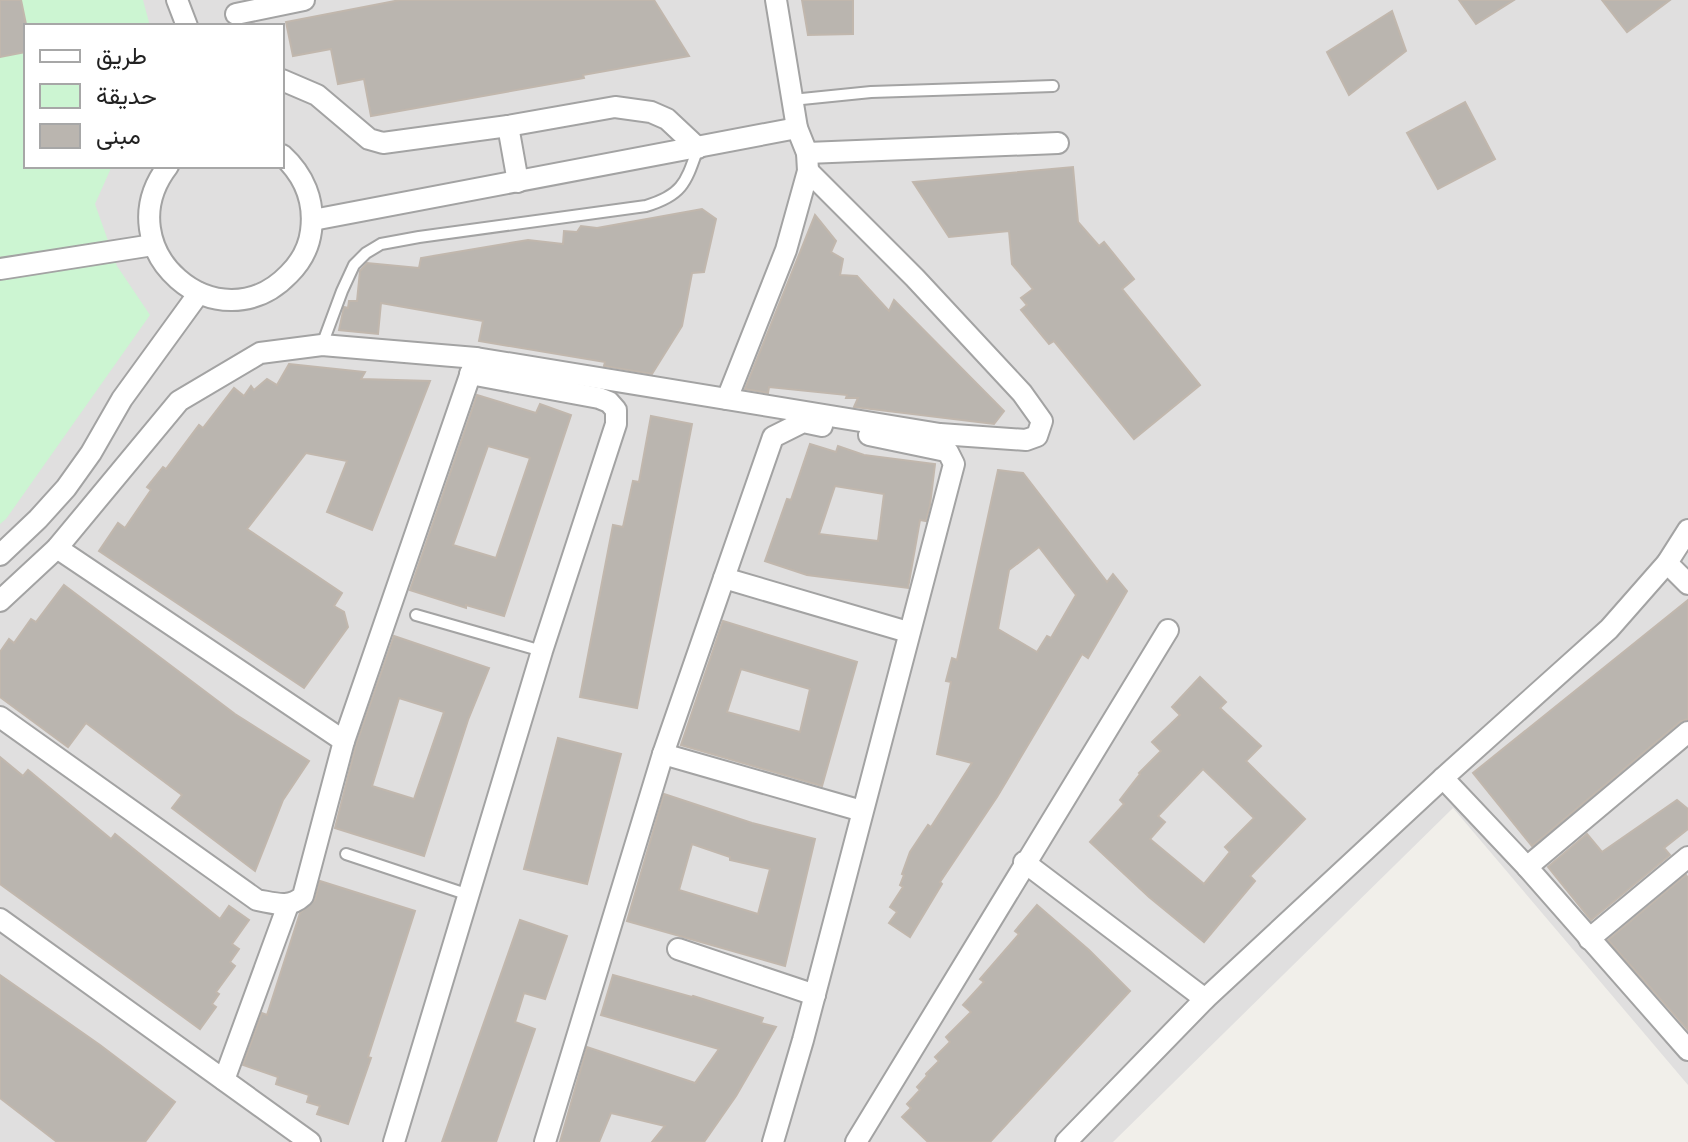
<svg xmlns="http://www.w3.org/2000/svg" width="1688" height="1142" font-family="'Work Sans',Vazirmatn,sans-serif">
  <rect width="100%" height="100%" fill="#f1efea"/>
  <path fill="#e0dfdf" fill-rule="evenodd" d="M0,0H1688V1085L1453,808L1113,1142H0ZM26,26H282V166H26Z"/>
  <path fill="#ccf5d2" d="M0,0H143L150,26H26V166H112L95,204L117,266L150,315L6,519L0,524Z"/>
  <g fill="#bab5af" stroke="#c1b7ad" stroke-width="2" fill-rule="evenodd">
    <path d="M0,0H21L26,24V52L0,57Z"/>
    <path d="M400,0H654L689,56L583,75L584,78L371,116L364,79L338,84L331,49L293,56L286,22Z"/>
    <path d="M802,0H853V34L808,35Z"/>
    <path d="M1459,0H1514L1476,24Z"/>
    <path d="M1602,0H1670L1627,32Z"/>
    <path d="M1392,11L1406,51L1349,95L1327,52Z"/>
    <path d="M1465,102L1495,159L1438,189L1407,133Z"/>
    <path d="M1073,167L1078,222L1099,246L1104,242L1134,279L1122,289L1200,385L1134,439L1054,341L1049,344L1021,310L1027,305L1021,298L1033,289L1012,264L1009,231L949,237L913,182Z"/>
    <path d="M702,209L716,219L704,272L692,273L682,326L652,374L604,366L605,362L479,341L483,321L381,303L378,334L339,330L344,307L348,308L349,301H357L360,271L367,263L419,268L421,258L528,240L563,244L564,231L577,232L581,226L597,228Z"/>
    <path d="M815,215L836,241L831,252L843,259L840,275L857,276L889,311L894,300L1004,411L994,424L854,407L858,398H846L847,395L769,387L768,393L745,389Z"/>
    <path d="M289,364L365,372L361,379L430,381L372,530L327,512L347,461L306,453L247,529L342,593L334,606L344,612L348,627L304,688L99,551L118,523L125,528L151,490L147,487L163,467L166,469L199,425L203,428L234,388L244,396L251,386L254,390L267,379L277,385Z"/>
    <path d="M477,395L536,413L540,404L571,415L504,616L466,605V608L410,590ZM488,446L530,458L496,558L453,545Z"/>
    <path d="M651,416L692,424L637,708L580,697L613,525L623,527L633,481L639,482Z"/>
    <path d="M810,444L836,452L838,446L864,455L935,464L930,505L926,521L920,520L908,588L807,575L765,561L787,499L791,500ZM835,486L884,494L878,541L819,534Z"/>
    <path d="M998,470L1023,473L1107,582L1113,574L1127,591L1088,658L1082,654L997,797L940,882L942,884L910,937L889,923L897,912L890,907L903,887L900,885L904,875L902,874L910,852L928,825L931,827L972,763L937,754L951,682L946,681L952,658L957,660ZM1039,547L1076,595L1051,638L1047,636L1037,652L998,629L1009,570Z"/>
    <path d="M64,585L235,714L309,761L283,800L255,871L172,808L182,795L86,723L68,747L0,697V652L9,639L14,643L31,619L36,622Z"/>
    <path d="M1688,600V719L1680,722L1532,846L1473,773Z"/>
    <path d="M723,621L857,662L822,786L681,745ZM741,669L810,689L800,732L727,712Z"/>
    <path d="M394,636L489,668L468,720L424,856L335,828L356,745ZM399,698L444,712L414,799L372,786Z"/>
    <path d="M1200,677L1226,702L1220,708L1261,746L1246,761L1305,819L1250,876L1255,881L1204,942L1149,897L1090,842L1124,804L1120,800L1140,774L1139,773L1161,751L1152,742L1180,715L1172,707ZM1203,769L1254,818L1225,847L1230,852L1204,884L1150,839L1165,822L1158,816Z"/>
    <path d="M558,738L621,754L587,884L524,869Z"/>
    <path d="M0,757L23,776L28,770L111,839L115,834L220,919L229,906L249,920L232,944L239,949L230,962L235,966L216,992L219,994L212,1004L216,1007L200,1029L0,884Z"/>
    <path d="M664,794L752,823L815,839L785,966L627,921ZM692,844L730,857V860L770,869L758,914L679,890Z"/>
    <path d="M1677,800L1688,809V829L1664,848L1670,855L1591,920L1548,867L1587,834L1602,852Z"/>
    <path d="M1686,875L1688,878V1030L1608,940Z"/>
    <path d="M320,881L415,911L368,1057L371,1058L348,1124L317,1114L320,1106L307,1102L309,1095L276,1084L278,1077L243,1065L262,1013L267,1015L300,913L315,900Z"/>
    <path d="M1037,905L1089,950L1130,991L990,1142H928L902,1117L911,1108L907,1104L920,1090L917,1087L927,1076L926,1074L939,1061L935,1057L950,1042L946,1037L971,1012L963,1005L984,982L980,979L1019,934L1015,931Z"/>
    <path d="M520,920L567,936L545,999L524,993L515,1022L535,1029L496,1142H442Z"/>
    <path d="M0,975L100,1045L175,1102L145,1142H57L0,1098Z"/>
    <path d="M613,975L692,997L693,996L763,1018L761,1023L776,1027L736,1096L704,1142H652L665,1126L611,1113L599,1142H560L587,1047L695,1083L719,1049L601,1015Z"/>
  </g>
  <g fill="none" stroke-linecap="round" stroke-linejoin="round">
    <g stroke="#a3a3a3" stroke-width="14">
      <g id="service">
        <path d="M792,100L871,92L1053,86"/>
        <path d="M322,345L342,291L354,265L366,253L381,244L419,237L646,206C683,195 686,182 698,148"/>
        <path d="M416,615L542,651"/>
        <path d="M346,854L469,895"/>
      </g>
    </g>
    <g stroke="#a3a3a3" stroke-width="24">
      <g id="minor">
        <path d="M177,0L187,26"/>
        <path d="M236,14L304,0"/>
        <path d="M282,80L317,95L369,139L383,143L508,126L615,107L651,112L667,119L698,148"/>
        <path d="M508,126L518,182"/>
        <path d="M807,153L1058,143"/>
        <path d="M168,166C104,249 218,348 289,274C301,262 309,247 311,231C315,201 304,175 282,155"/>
        <path d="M313,220L797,128"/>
        <path d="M0,269L153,245"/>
        <path d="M727,399L786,250L808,171L807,153L797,128L776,0"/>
        <path d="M57,548L344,741"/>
        <path d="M0,555L38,519L66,488L91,453L122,399L199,293"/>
        <path d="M1667,563L1688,584"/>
        <path d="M724,578L773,437L803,422L822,426"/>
        <path d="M0,601L57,548L179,401L260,353L322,345L476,358"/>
        <path d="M0,717L257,900C275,903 289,909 303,896L344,741L476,358L940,434L1026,440L1037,436L1042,421L1022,393L915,278L808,171"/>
        <path d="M663,754L862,811"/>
        <path d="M1443,778L1527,867L1688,1050"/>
        <path d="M1024,862L1205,999"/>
        <path d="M1527,867L1688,732"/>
        <path d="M0,919L310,1142"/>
        <path d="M1589,939L1688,857"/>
        <path d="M678,949L815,995"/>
        <path d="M224,1080L288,905"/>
        <path d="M394,1142L542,651L616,424V410L609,402L599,398L470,374"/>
        <path d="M545,1142L663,754L724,578L908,632"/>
        <path d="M773,1142L803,1040L954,464L948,452L941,450L869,435"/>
        <path d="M856,1142L1168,630"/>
        <path d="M1066,1142L1205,999L1443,778L1609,629L1667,563L1688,530"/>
      </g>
    </g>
    <use href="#service" stroke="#fff" stroke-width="10"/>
    <use href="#minor" stroke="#fff" stroke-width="20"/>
  </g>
  <rect x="24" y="24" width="260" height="144" fill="#ffffff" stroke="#a7a7a7" stroke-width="2"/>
  <rect x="40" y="50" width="40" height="12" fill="#ffffff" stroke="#a7a7a7" stroke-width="2"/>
  <text x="96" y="64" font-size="24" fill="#222222">طريق</text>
  <rect x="40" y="84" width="40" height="24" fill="#ccf5d2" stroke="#a7a7a7" stroke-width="2"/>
  <text x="96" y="104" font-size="24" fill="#222222">حديقة</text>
  <rect x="40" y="124" width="40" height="24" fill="#bab5af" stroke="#a7a7a7" stroke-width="2"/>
  <text x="96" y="144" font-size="24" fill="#222222">مبنى</text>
</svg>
